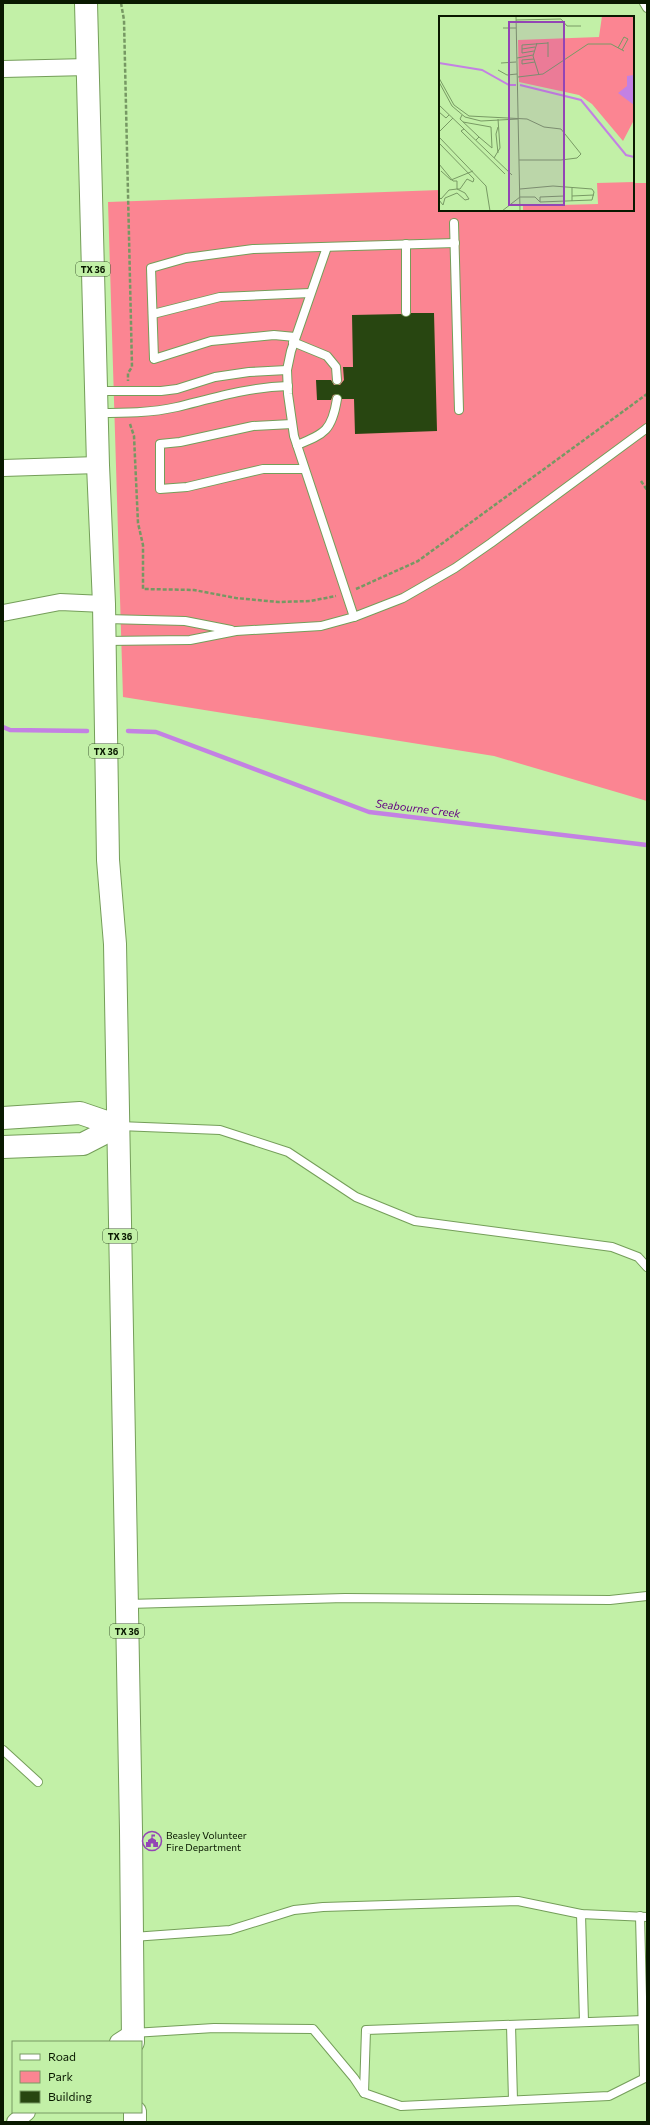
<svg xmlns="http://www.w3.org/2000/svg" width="650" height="2125" font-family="Commissioner,sans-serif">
  <rect width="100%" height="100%" fill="#c2f0a7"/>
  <path fill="#fb8592" d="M633,183H647V801L494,756L123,697L108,202L440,190V210H633Z"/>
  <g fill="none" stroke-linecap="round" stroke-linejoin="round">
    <g stroke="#c381e3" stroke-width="4.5">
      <path d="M3,727L10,730L87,731"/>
      <path d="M128,731L156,732L369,812L647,845"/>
    </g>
  </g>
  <path fill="#284611" d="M411,313H434L437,431L355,434L354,399H342L338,394L333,395L331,400H317L316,380H331L334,385H340L344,380L343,367H353L352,315L401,314L406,317Z"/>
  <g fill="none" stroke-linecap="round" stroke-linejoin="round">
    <g stroke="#749e59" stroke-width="10">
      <g id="lane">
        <path d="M644,3L647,8"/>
        <path d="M454,223L459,410"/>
        <path d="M406,244V312"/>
        <path d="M327,247L291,351L287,370L288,394L294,436L354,617"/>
        <path d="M153,314L220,297L310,293"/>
        <path d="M295,337L274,335L211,341L154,359L151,268L186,258L253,249L455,243"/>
        <path d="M293,342L327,356L336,367L337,380"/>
        <path d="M97,391H161L177,389L215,377L249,372L287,370"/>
        <path d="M97,413C124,413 151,413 177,407C214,398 249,387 288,386"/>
        <path d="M292,424L253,426L180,442L160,444V489L187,487L263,469H304"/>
        <path d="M297,445C325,434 332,430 337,399"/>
        <path d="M106,619L185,621L231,630"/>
        <path d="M105,641L190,640L236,631L321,626L354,617L403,598L455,568L491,543L647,428"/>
        <path d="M119,1126L220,1130L288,1152L356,1197L415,1221L612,1247L638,1257L647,1267"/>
        <path d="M128,1604L345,1598L610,1600L647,1596"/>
        <path d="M3,1750L38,1782"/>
        <path d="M581,1914L584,2022"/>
        <path d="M640,1916L644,2077"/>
        <path d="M133,1937L230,1930L294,1910L323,1907L518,1901L581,1914L647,1917"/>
        <path d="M644,2020L366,2030L364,2093L401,2106L609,2096L647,2077"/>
        <path d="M511,2025L513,2100"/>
        <path d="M133,2033L214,2028L313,2029L354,2078L364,2093"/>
      </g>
    </g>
    <g stroke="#749e59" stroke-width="18">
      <g id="street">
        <path d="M3,69L88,67"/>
        <path d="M3,468L98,465"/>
        <path d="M3,613L60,602L104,604"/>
        <path d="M118,2042L132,2033"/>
        <path d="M15,2122L27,2112"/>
      </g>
    </g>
    <g stroke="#749e59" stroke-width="24">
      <g id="secondary">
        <path d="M3,1118L80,1113L118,1126"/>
        <path d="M3,1147L83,1144L118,1126"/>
      </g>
    </g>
    <g stroke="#749e59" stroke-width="24">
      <g id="primary">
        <path d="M86,3L98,465L104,604L108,860L115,944L131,1831L133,2042"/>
        <path d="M135,2112V2122"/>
      </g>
    </g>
    <g stroke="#769863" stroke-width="2.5" stroke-dasharray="4 2" stroke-linecap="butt">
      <path d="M121,3L124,20L132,367L128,373V381"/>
      <path d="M130,424L134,436L138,523L143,545V589L194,590L236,598L278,602L310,601L336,596"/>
      <path d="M641,481L647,490"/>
      <path d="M356,589L418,561L647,394"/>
    </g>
    <use href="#lane" stroke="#fff" stroke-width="8"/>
    <use href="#street" stroke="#fff" stroke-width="16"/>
    <use href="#secondary" stroke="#fff" stroke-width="22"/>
    <use href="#primary" stroke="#fff" stroke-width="22"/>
  </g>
  <defs>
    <g id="civic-ring" transform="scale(1)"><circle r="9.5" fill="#c2f0a7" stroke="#9345b5" stroke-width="1.5"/><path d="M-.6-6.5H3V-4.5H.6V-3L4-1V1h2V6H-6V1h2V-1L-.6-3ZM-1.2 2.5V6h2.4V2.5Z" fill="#9345b5"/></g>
  </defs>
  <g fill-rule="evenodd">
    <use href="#civic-ring" x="152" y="1841"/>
  </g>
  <g text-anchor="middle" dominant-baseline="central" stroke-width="4" stroke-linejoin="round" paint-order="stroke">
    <g fill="#c2f0a7" stroke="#405a32" stroke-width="1">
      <rect x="76" y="262" width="34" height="14" rx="3"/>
      <rect x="89" y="744" width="34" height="14" rx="3"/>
      <rect x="103" y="1229" width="34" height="14" rx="3"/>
      <rect x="110" y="1624" width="34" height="14" rx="3"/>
    </g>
    <g font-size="9" font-weight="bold" fill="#091900">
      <text x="93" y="269">TX 36</text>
      <text x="106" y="751">TX 36</text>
      <text x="120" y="1236">TX 36</text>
      <text x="127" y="1631">TX 36</text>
    </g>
    <g font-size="10" fill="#091900" stroke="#c2f0a7" text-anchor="start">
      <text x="166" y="1835">Beasley Volunteer<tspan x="166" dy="12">Fire Department</tspan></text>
    </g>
    <g font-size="11" font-style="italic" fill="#640583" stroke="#c2f0a7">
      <text transform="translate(418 808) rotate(7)">Seabourne Creek</text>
    </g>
  </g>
  <g transform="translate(439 16)">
    <rect width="195" height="195" fill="#c2f0a7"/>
    <path d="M163,0H195V104L184,125L153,88L140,79L80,66L79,24L160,21ZM195,166V195H84V190L159,188L158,167Z" fill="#fb8592"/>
    <path d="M195,59V89L179,77L188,70V60Z" fill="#c381e3"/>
    <path fill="none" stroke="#c381e3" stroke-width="2" d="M0,47L43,54L70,69H77M81,69L142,84L187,139L195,141"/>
    <path fill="none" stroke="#789a64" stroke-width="1" d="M77,0L81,195M77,4L122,3L128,10H142M64,12H77M109,26V41M98,27L94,40L100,59M179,32L185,21L189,23L183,34M83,33L96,31M95,35L83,37V29L109,27M78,42L94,39M95,43L83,44V48L96,46M62,47L77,46M59,54L68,59L78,58M79,61L104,58L149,28H172L185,35M0,62L15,89L30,100L88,103L105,111L122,113L142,138L138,142L122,144H80M0,66L13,90L26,101L42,105L79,103M0,89L73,159M0,96L7,102L10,99M23,99L21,103L40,121L37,124M24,106L52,111L53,132L40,121M59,111L57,118L59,137M25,113L22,115L66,158M0,116L14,102M0,121L47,170L51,195M0,127L35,163L34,166L28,163L21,173H18V165H14L0,148M55,142L61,132L59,103M2,155L12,164L34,155M125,171V185M133,172V185M81,173L114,170L153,173L155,176L153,184L101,186V181L125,180M133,180L155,179M0,181L2,183L10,174L18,173L26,177L30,183L26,184L18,177L6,182L4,189L0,184M63,195L81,181H96L101,186"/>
    <path fill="#9345b5" fill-opacity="0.15" stroke="#9345b5" stroke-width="2" d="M70,6H125V189H70Z"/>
    <rect width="195" height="195" fill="none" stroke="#091900" stroke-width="2"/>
  </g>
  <rect width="650" height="2125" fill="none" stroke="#091900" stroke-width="8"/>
  <rect x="12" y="2041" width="130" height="72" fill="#c2f0a7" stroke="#789a64"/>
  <rect x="20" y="2054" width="20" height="6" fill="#ffffff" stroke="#789a64"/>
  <text x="48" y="2061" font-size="12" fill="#091900">Road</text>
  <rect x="20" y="2071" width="20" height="12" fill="#fb8592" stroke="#789a64"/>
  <text x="48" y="2081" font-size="12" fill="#091900">Park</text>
  <rect x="20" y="2091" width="20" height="12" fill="#284611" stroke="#789a64"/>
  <text x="48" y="2101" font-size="12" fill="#091900">Building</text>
</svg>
